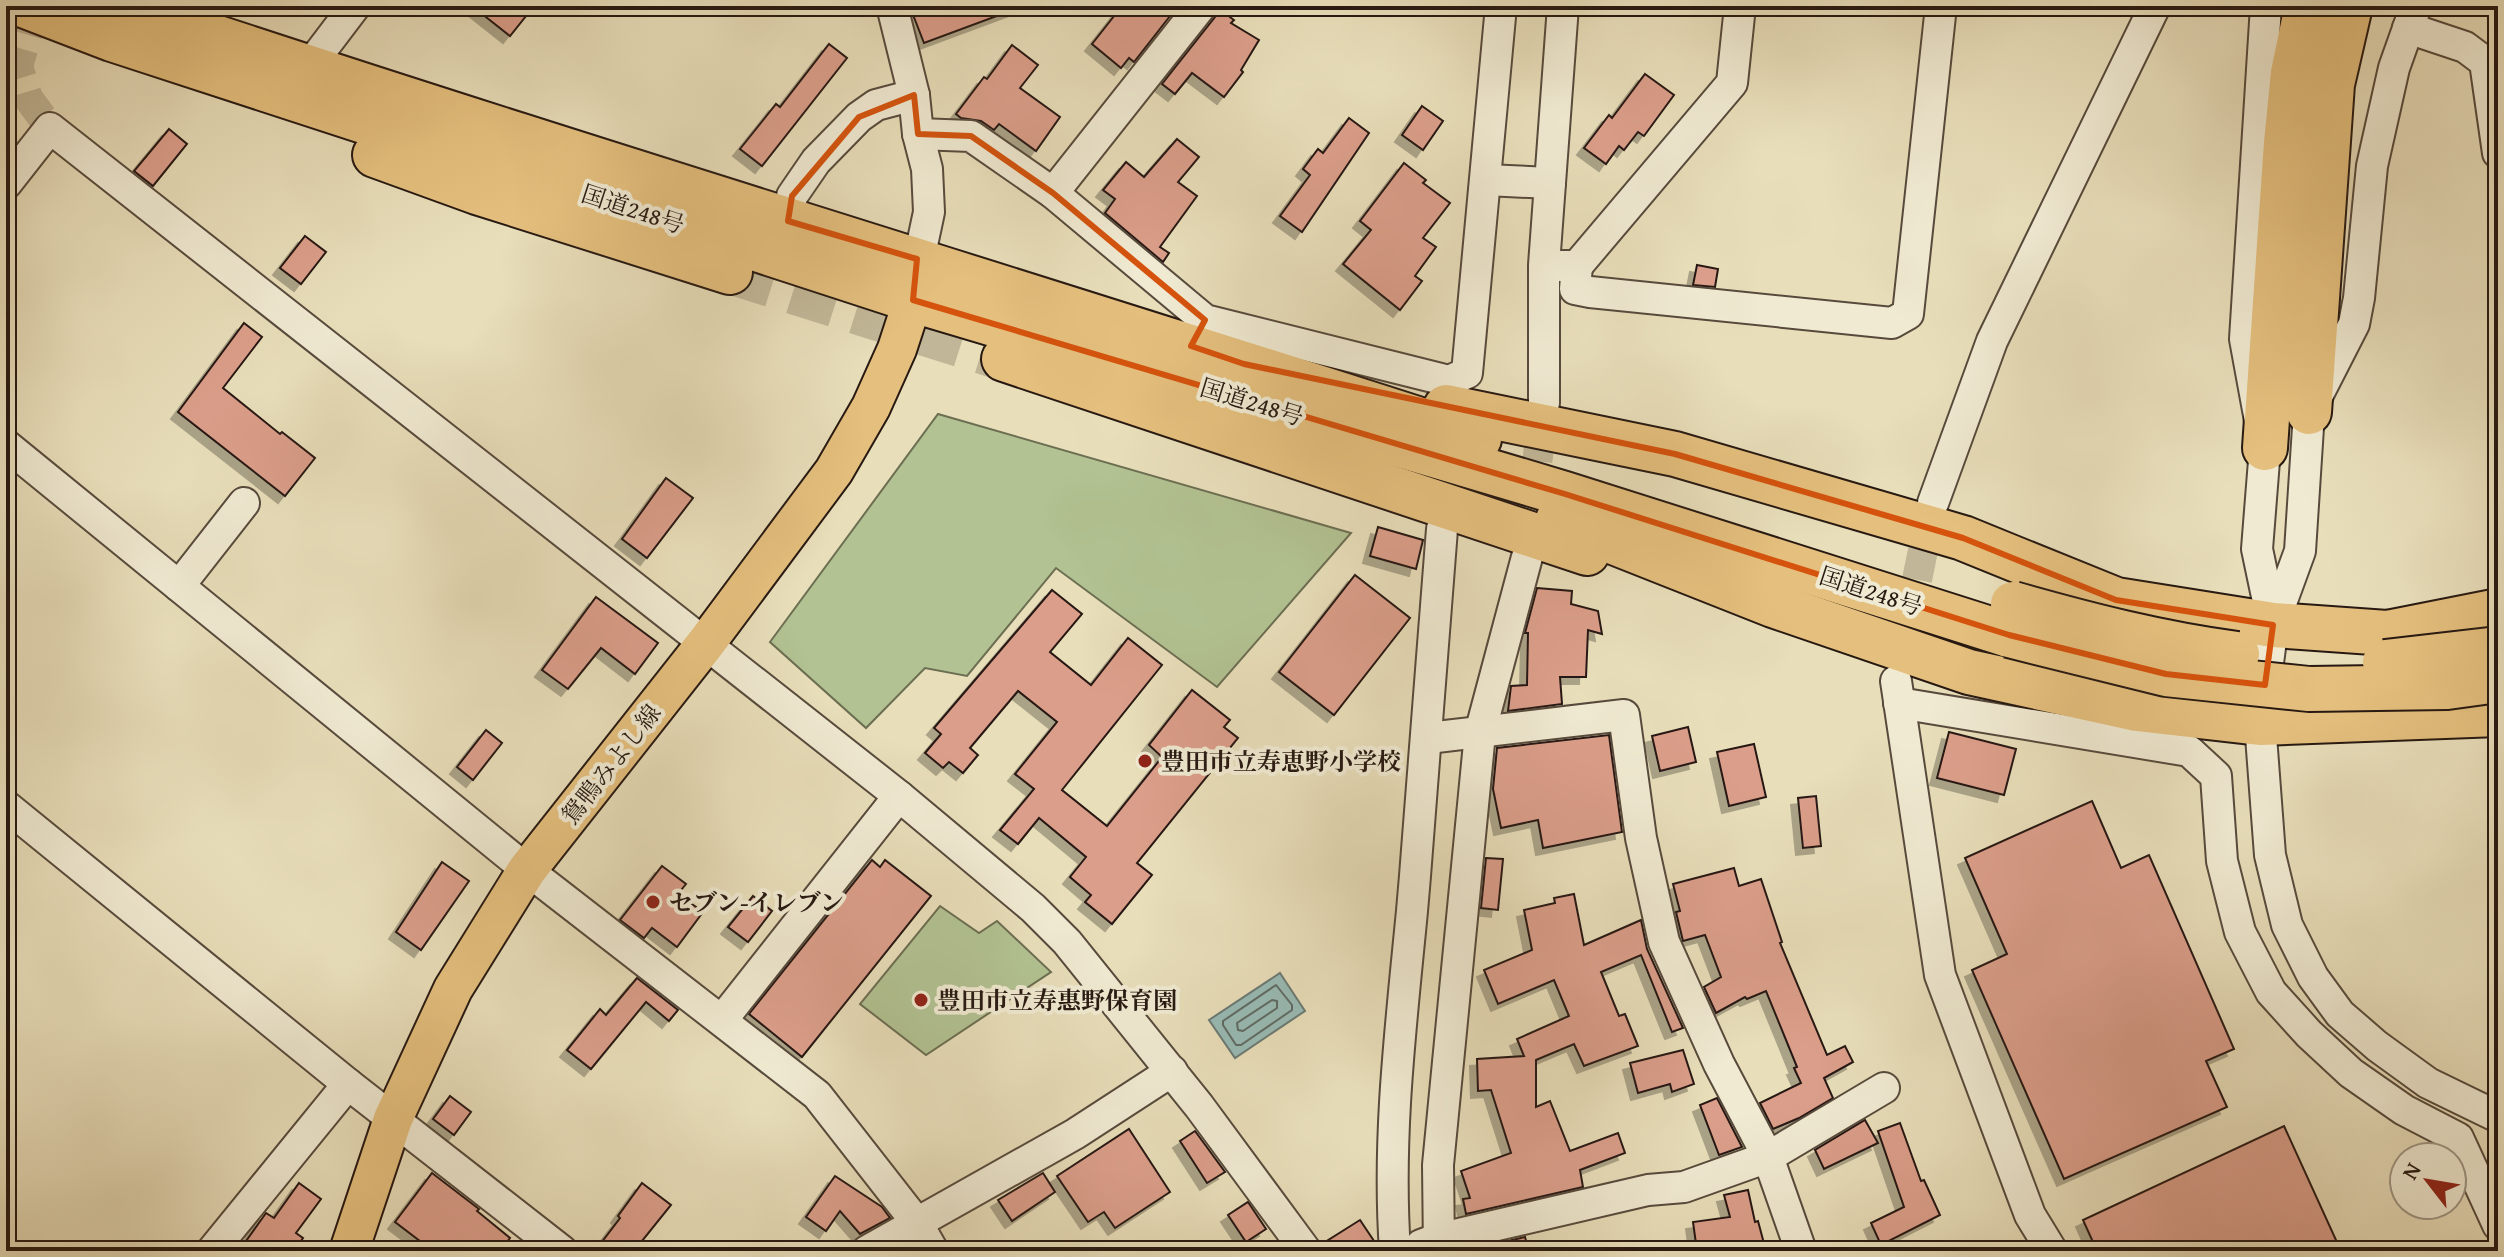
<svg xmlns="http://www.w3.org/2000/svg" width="2504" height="1257" font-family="'Gentium Book Plus','Noto Serif JP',serif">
  <defs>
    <filter id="shadow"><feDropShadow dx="-7" dy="7" stdDeviation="0" flood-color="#0004"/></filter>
  </defs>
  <rect width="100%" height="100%" fill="#e8deba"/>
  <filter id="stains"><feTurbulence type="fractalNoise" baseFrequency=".0025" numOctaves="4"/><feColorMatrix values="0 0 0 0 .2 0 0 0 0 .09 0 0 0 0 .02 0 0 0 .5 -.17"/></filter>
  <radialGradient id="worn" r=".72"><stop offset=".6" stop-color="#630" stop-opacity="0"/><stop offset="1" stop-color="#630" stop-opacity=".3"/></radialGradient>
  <g fill="#b2c292" stroke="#6c6e52" stroke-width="2">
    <path d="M938,414L1351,533L1217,687L1056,568L967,676L925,668L866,728L770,642Z"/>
    <path d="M940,906L979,933L997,921L1051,972L926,1055L860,1004Z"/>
  </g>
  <path fill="#98bbb5" stroke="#6b7a74" stroke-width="2" d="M1280,973L1305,1011L1235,1058L1209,1020Z"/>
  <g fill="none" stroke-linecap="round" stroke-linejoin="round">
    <g stroke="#606a64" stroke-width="2">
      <path d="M1276,985L1292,1005V1010L1241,1045H1236L1223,1025V1021Z"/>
      <path d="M1272,1000L1277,1001V1008L1243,1031L1238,1030L1237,1023Z"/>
    </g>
  </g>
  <g fill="#db9e8a" stroke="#271912" stroke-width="2" filter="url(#shadow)">
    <path d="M472,6H534L510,36Z"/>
    <path d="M927,6H1021V7L924,43L912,12Z"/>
    <path d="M1122,6H1157L1170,16L1134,62L1129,58L1121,68L1092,44Z"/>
    <path d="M1219,9L1234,20L1231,23L1259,40L1241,70L1243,72L1224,97L1192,73L1175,94L1162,84L1215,17Z"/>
    <path d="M829,44L847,58L762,166L740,149L776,104L780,107Z"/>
    <path d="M1012,45L1038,65L1020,88L1060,117L1036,151L999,124L994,130L981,121L961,118L956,114L984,77L987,79Z"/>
    <path d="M1645,74L1674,95L1644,136L1638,132L1624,150L1619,146L1606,164L1584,148L1609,115L1612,118Z"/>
    <path d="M1422,106L1443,121L1423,150L1402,135Z"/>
    <path d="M1349,118L1369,133L1302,232L1280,216L1310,175L1303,169L1318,149L1323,153Z"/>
    <path d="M169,129L187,144L153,186L134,171Z"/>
    <path d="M1177,139L1199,157L1178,182L1197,196L1160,247L1169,253L1163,262L1105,213L1115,199L1103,190L1126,162L1144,177Z"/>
    <path d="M1404,163L1426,180L1423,183L1450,203L1423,238L1436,247L1415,276L1422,281L1400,310L1343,264L1371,230L1360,221Z"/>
    <path d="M305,236L326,252L301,284L280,268Z"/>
    <path d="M1697,265L1718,269L1715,287L1693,285Z"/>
    <path d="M244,323L262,337L223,388L280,434L282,432L315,458L285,496L178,412Z"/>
    <path d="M666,478L693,498L647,558L622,539Z"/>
    <path d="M1378,527L1423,540L1416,569L1370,556Z"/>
    <path d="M1355,575L1410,618L1334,715L1279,672Z"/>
    <path d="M1537,588L1572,591L1571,604L1598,611L1602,634L1588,630L1586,677H1560L1562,704L1508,711L1511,686L1527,685L1528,633H1525Z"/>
    <path d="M1052,590L1082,614L1050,652L1091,685L1128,638L1162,665L1062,790L1107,826L1162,757L1149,745L1192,690L1230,720L1224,727L1238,738L1137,863L1152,875L1112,924L1085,902L1091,895L1070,877L1086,857L1039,818L1018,844L1000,830L1034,789L1015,774L1057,722L1018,691L970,748L978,755L963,773L949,762L943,768L925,753L941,734L934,728Z"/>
    <path d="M596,597L658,643L635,674L601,648L568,689L542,670Z"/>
    <path d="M1688,727L1696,762L1660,771L1652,736Z"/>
    <path d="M486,730L502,743L473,780L457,767Z"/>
    <path d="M1949,732L2016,749L2004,795L1937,778Z"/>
    <path d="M1609,735L1622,832L1543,848L1538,820L1501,828L1493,789L1497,748Z"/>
    <path d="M1754,744L1766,797L1729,806L1717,752Z"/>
    <path d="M1816,796L1821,846L1803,848L1798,798Z"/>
    <path d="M2092,801L2121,868L2149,855L2234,1049L2206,1061L2227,1107L2064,1179L1972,970L2007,954L1965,858Z"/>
    <path d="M1486,858L1503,859L1498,910L1481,908Z"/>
    <path d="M872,860L880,867L885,860L931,896L802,1057L749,1014Z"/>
    <path d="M442,862L469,881L421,950L396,932Z"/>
    <path d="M662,866L686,884L678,894L703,912L677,947L652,928L644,938L620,920Z"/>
    <path d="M1734,868L1739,886L1761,879L1782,942L1780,943L1827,1055L1845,1046L1853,1062L1824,1078L1833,1098L1799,1118L1773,1129L1760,1103L1801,1083L1794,1068L1797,1067L1766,991L1747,999L1745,997L1716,1013L1704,987L1721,977L1705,935L1683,941L1676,912L1680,911L1673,884Z"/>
    <path d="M1574,894L1584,945L1641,920L1647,949L1683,1028L1672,1032L1641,955L1601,972L1619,1016L1625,1014L1638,1046L1584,1066L1574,1044L1536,1060V1107L1550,1101L1570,1151L1618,1133L1625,1153L1580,1170L1583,1187L1466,1214L1463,1199L1470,1198L1461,1171L1511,1153L1491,1090L1478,1091L1477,1059L1524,1056L1517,1039L1569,1016L1554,980L1498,1004L1484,970L1532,950L1524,910L1555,903L1554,898Z"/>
    <path d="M753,896L772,911L748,942L728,927Z"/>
    <path d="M637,978L678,1010L669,1021L646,1002L591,1069L567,1050L600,1009L606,1015Z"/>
    <path d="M1683,1050L1694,1084L1672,1092L1670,1084L1638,1093L1630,1063Z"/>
    <path d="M450,1096L471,1112L454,1135L433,1119Z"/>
    <path d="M1717,1098L1742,1147L1719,1155L1700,1105Z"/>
    <path d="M1865,1120L1878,1143L1824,1169L1815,1150Z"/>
    <path d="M1900,1123L1921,1181L1924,1180L1940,1215L1881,1245L1871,1223L1904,1207L1878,1131Z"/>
    <path d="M2284,1126L2341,1251H2097L2083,1220Z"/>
    <path d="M1129,1129L1170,1192L1115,1228L1104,1212L1088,1222L1057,1176Z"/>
    <path d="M1195,1131L1225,1172L1207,1183L1180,1141Z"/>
    <path d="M432,1173L479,1209L477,1211L510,1238L500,1251H433L395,1222Z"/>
    <path d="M1043,1173L1055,1192L1012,1221L998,1200Z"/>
    <path d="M835,1176L882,1207L890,1218L860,1234L840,1211L826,1231L806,1217Z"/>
    <path d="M299,1183L321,1199L296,1233L303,1238L294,1251H239L266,1213L274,1218Z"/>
    <path d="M642,1183L671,1205L634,1251H595L620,1218L618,1216Z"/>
    <path d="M1748,1190L1755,1222L1758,1221L1766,1251H1697L1693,1222L1730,1217L1724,1195Z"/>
    <path d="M1248,1202L1266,1229L1246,1242L1228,1215Z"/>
    <path d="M1360,1220L1374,1241L1359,1251H1324L1322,1244Z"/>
    <path d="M1525,1237L1529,1251H1484L1483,1247Z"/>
  </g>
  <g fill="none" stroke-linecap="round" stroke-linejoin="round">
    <g stroke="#c1b798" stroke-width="30" stroke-dasharray="30 15" stroke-linecap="butt">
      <path d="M36,6L18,66L28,98L50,128"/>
      <path d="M1528,551L1543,408"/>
      <path d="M1899,668L1931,511"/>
    </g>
    <path stroke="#c1b798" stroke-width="44" stroke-dasharray="44 22" stroke-linecap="butt" d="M730,272L1004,359"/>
    <g stroke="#574a3c" stroke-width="34">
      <g id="minor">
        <path d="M892,6L914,95L918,134L927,169L929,212L915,278"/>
        <path d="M2266,6L2245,339L2265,448L2257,549L2273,625"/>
        <path d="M2416,6L2394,68L2372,166L2359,298L2354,324L2309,412L2300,551L2273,625L2260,723L2270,855L2287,925L2313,977L2340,1014L2377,1046L2428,1083L2498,1117"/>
        <path d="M2408,28L2465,47L2485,62L2498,153"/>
        <path d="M308,68L355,6"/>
        <path d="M918,134L971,136L1053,193L1201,6"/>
        <path d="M1486,180L1550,183"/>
        <path d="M6,184L50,128L899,796L1033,908L1067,942L1199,1106L1306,1251"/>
        <path d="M1053,193L1205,320L1449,381L1467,373L1501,6"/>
        <path d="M788,221L792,196L816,161L859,117L876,105L914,95"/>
        <path d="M1560,266H1577L1732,83L1740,6"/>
        <path d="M1577,266L1575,289L1590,292L1892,323L1908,314L1941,6"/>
        <path d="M1544,403V265L1563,6"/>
        <path d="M6,445L527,870L817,1095L917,1223L933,1251"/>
        <path d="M1933,503L1992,341L2155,6"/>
        <path d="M179,586L244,503"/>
        <path d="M1896,681L1940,975L2030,1215L2052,1251"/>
        <path d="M1899,703L2189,751L2216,776L2222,861L2240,932L2271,992L2309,1034L2351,1073L2404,1110L2458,1138L2498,1225"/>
        <path d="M1428,738L1624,715L1641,838L1664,942L1719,1064L1768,1157L1801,1251"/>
        <path d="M6,806L348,1084L562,1251"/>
        <path d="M722,1020L899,796"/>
        <path d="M1421,1245L1437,1239L1648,1190L1684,1187L1768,1157L1884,1088"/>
        <path d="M212,1251L348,1084"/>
        <path d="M867,1251L1075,1134L1172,1071"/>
        <path d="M1395,1251C1387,1137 1401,1025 1412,911C1423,784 1433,657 1442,529"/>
        <path d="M1439,1251L1438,1165L1480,733L1527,557"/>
      </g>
    </g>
    <g stroke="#271912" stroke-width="42">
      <path id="major" d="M349,1251L393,1119L453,989L527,870L706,643L834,471L871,407L897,349L913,300"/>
    </g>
    <g stroke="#271912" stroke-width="48">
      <g id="highway">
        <path d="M26,6L112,39L913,300L1565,494L2009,635"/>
        <path d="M121,6C572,156 1027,293 1479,439"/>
        <path d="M375,155L477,192L730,272"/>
        <path d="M1004,359L1587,553"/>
        <path d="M1446,407L1675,454L1963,538L2116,600L2273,625L2387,633L2498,611"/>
        <path d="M2309,412L2332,84L2350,6"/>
        <path d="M2265,448L2286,143L2293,73L2307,6"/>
        <path d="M1558,520L1773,605L1969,672L2137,709L2260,723L2498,714"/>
      </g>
    </g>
    <use href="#minor" stroke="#f0ead2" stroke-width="30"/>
    <use href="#major" stroke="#e4bf7d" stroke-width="38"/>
    <use href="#highway" stroke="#e4bf7d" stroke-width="44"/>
    <g stroke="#271912" stroke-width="48" stroke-linecap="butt">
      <g id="highway-bridge">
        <path d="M2013,604C2087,625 2161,644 2237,654"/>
        <path d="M2009,635L2166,674L2309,689L2447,687L2498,680"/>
        <path d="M2385,662L2498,649"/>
      </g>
    </g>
    <use href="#highway-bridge" stroke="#e4bf7d" stroke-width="44"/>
  </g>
  <path fill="none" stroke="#d5530d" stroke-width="6" stroke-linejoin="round" d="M914,95L918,134L971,136L1053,193L1205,320L1191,346L1244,364L1675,454L1963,538L2116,600L2273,625L2265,685L2166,674L2009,635L1565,494L913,300L917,259L788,221L792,196L859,117Z"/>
  <g fill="#8f2418" stroke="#f0ead2" stroke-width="3">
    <circle cx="1145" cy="761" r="8"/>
    <circle cx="653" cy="902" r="8"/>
    <circle cx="921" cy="1000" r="8"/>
  </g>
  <g text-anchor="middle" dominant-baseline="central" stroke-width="8" stroke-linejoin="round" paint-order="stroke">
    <g font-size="24" fill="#271912" stroke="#f0ead2">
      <text transform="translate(633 209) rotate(18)">国道248号</text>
      <text transform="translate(1252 402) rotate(17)">国道248号</text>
      <text transform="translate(1871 591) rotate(18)">国道248号</text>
      <text transform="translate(611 764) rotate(-52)">鴛鴨みよし線</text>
    </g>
    <g font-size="24" font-weight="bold" fill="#271912" stroke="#f0ead2" text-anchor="start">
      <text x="1161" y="761">豊田市立寿恵野小学校</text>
      <text x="669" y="902">セブン-イレブン</text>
      <text x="937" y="1000">豊田市立寿惠野保育園</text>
    </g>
  </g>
  <rect width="2504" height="1257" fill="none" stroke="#e8deba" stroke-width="32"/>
  <rect x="8" y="8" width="2488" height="1241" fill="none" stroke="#271912" stroke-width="4"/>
  <rect x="16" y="16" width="2472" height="1225" fill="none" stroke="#271912" stroke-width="2"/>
  <g transform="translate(2428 1181) rotate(301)"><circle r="38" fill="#f0ead2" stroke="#a09685" stroke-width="2"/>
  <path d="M0-6L14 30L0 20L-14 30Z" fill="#8f2418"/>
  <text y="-12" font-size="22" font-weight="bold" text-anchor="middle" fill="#271912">N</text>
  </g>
  <rect width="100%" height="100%" filter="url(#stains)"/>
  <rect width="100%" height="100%" fill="url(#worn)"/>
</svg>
